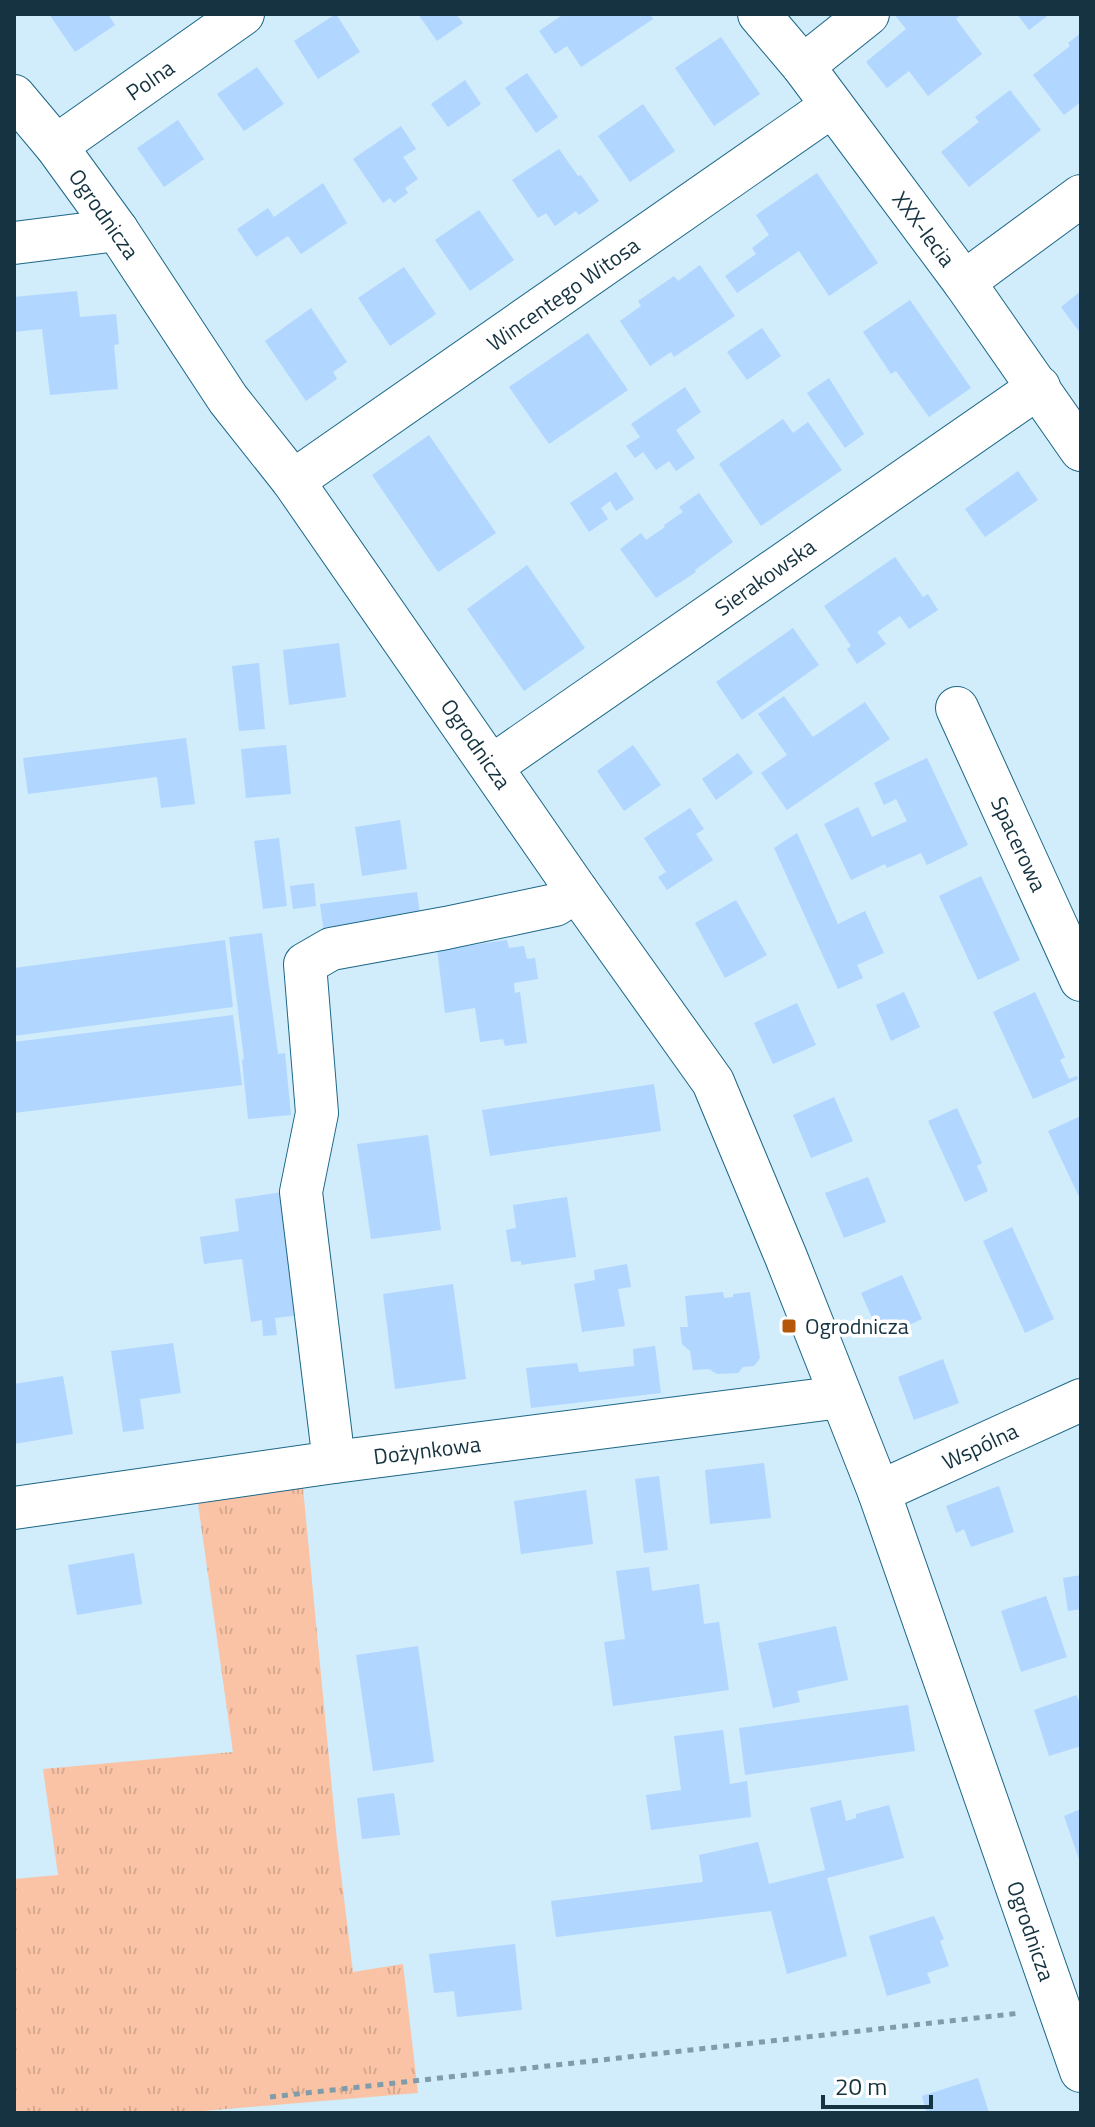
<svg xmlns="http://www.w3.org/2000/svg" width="1095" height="2127" font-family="'Titillium Web',sans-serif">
  <defs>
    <pattern id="grass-tufts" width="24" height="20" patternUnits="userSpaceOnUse" patternTransform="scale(2)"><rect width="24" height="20" fill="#fac3a5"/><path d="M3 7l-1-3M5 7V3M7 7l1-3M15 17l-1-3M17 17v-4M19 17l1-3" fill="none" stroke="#d5a88f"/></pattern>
  </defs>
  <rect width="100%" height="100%" fill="#d1ecfb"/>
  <path fill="url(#grass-tufts)" d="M301,1467L337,1841L353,1972L403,1964L418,2093L180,2113H14V1879L58,1875L43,1769L233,1752L195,1482Z"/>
  <g fill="#b1d6ff">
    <path d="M49,14H108L115,25L75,52Z"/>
    <path d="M336,14L360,52L318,79L294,41Z"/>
    <path d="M418,14H456L463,23L437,41Z"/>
    <path d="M564,14H650L653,19L581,67L567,46L555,54L539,31Z"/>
    <path d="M894,14H962L956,19L982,54L928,96L909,71L887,88L866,62L906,29Z"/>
    <path d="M1017,14H1050L1029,30Z"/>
    <path d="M1081,33V102L1064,115L1033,75L1070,46L1068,43Z"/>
    <path d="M721,37L760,94L714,126L675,68Z"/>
    <path d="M257,67L284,104L244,131L217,94Z"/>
    <path d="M527,73L558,117L536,133L505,88Z"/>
    <path d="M465,80L481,104L448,127L431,104Z"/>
    <path d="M1010,90L1041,130L969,187L941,152L979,122L975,117Z"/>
    <path d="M643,104L675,151L630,182L598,136Z"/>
    <path d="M178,120L204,159L164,187L137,148Z"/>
    <path d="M401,126L416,149L403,157L418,179L405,188L408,193L394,203L390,198L383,203L353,159Z"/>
    <path d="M559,149L578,176L581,175L599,201L579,215L576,211L555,226L546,213L538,218L512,180Z"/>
    <path d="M817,173L878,263L829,296L799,251L737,293L725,276L756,254L752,248L769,235L756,215Z"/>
    <path d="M323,183L347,223L301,254L288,236L256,257L237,229L268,208L274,217Z"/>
    <path d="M479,210L514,260L470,291L435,240Z"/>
    <path d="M700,265L735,316L674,357L671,352L650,366L620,321L641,306L638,301L674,276L678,281Z"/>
    <path d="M404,267L436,314L390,346L358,298Z"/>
    <path d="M77,291L80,317L116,314L119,344L114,345L118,389L50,395L42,329L14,332V297Z"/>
    <path d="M1081,291V334L1061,307Z"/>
    <path d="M910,300L971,388L929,417L896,371L891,374L863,332Z"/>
    <path d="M311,308L347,362L333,372L337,379L306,401L265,341Z"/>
    <path d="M762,328L781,356L747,380L727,352Z"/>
    <path d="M588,333L628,390L549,444L509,387Z"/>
    <path d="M829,378L864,434L845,448L807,393Z"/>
    <path d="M685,387L701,412L676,430L695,458L676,471L669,461L656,470L643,452L635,458L626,446L640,437L631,424Z"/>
    <path d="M783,419L793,433L808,422L842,470L761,526L719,464Z"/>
    <path d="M429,435L496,533L438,572L372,475Z"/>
    <path d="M1018,471L1038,500L985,537L965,509Z"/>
    <path d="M616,472L634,499L616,511L610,501L601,508L608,519L589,532L570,503Z"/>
    <path d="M699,493L733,542L695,570L696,572L656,598L620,549L641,533L646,540L665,527L664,525L683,512L679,507Z"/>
    <path d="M895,557L923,597L928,594L938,610L909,629L900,616L877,632L886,644L857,664L847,649L851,646L824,606Z"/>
    <path d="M527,565L585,648L524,691L467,609Z"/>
    <path d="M793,628L819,665L742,720L716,682Z"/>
    <path d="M339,643L346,697L289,705L283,650Z"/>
    <path d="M259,663L265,729L239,731L232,666Z"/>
    <path d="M784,696L813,737L865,702L890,739L787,810L761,773L787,755L758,714Z"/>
    <path d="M186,738L195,804L161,808L157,777L28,794L23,758Z"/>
    <path d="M286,745L291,794L246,798L241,749Z"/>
    <path d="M633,745L661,785L624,811L597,771Z"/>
    <path d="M738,753L753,773L716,800L702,779Z"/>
    <path d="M927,758L968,845L927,865L921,853L887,868L885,864L851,880L824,824L858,807L872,837L907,821L896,799L884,805L874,783Z"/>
    <path d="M690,808L704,829L696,834L713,860L667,890L658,877L666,872L644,838Z"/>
    <path d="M400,820L407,869L362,876L355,827Z"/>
    <path d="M797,833L838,924L865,911L884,953L857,965L863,978L838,989L774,848Z"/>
    <path d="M279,838L287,906L263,909L254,841Z"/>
    <path d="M981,876L1020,960L978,980L939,896Z"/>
    <path d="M314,883L316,906L293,909L290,886Z"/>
    <path d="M417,892L420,913L324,933L320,904Z"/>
    <path d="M736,900L767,955L725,978L695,923Z"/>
    <path d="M262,933L278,1054L285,1053L291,1115L248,1119L242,1060L244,1059L229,937Z"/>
    <path d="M225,940L233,1007L14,1036V968Z"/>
    <path d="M507,940L509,948L524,946L527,959L535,958L538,979L514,983L515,993L520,992L527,1043L505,1046L503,1039L480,1042L475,1008L445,1013L437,950Z"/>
    <path d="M904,992L920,1027L891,1041L876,1005Z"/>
    <path d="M1035,992L1065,1057L1060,1060L1069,1079L1077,1076L1078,1079L1033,1099L993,1012Z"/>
    <path d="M797,1003L816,1045L773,1064L754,1023Z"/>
    <path d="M233,1015L242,1085L14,1113V1042Z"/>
    <path d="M654,1084L661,1131L490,1156L482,1110Z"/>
    <path d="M834,1097L853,1141L811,1158L793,1115Z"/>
    <path d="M957,1108L982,1163L977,1166L988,1191L965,1202L928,1121Z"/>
    <path d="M1081,1116V1201L1048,1131Z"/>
    <path d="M428,1135L441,1230L371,1239L357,1144Z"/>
    <path d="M868,1177L886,1222L844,1238L825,1193Z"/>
    <path d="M283,1192L301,1315L275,1318L277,1335L263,1336L262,1320L251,1322L242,1259L204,1264L200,1237L239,1231L235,1199Z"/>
    <path d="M567,1197L576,1257L521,1265V1261L511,1262L506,1230L516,1228L513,1205Z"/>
    <path d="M1012,1227L1054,1319L1025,1333L983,1241Z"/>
    <path d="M627,1264L631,1287L618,1289L625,1326L582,1332L574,1284L595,1280L594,1270Z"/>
    <path d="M902,1275L922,1319L881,1338L861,1293Z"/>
    <path d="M453,1284L466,1379L395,1389L383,1294Z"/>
    <path d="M723,1292L724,1298L733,1297V1294L750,1292L760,1358L754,1366L743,1367L738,1373L717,1374L709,1369L693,1370L690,1351L682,1344L680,1327H688L685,1296Z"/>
    <path d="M173,1343L181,1393L140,1399L144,1429L123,1432L111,1351Z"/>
    <path d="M655,1346L661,1393L531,1408L526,1368L577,1363L579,1372L634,1366L633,1349Z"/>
    <path d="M943,1359L959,1403L914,1420L898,1377Z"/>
    <path d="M63,1376L73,1434L14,1444V1384Z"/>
    <path d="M764,1463L771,1518L710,1524L705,1470Z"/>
    <path d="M659,1476L668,1550L644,1553L635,1479Z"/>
    <path d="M999,1486L1014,1532L971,1547L964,1529L956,1533L946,1506Z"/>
    <path d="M586,1490L593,1544L521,1554L514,1501Z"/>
    <path d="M134,1553L142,1604L77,1615L68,1565Z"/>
    <path d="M649,1567L652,1591L699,1584L704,1624L719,1622L729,1690L613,1706L604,1642L625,1639L616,1571Z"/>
    <path d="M1081,1575V1609L1068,1611L1063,1578Z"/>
    <path d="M1046,1596L1067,1657L1021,1672L1001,1611Z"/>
    <path d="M836,1626L848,1680L797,1691L800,1702L773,1708L758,1643Z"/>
    <path d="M418,1646L434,1762L373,1771L356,1655Z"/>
    <path d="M1077,1695L1081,1708V1746L1049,1756L1034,1710Z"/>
    <path d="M908,1705L915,1751L745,1775L739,1728Z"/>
    <path d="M723,1730L730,1784L747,1781L751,1817L651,1830L646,1795L681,1790L674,1736Z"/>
    <path d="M394,1793L400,1835L362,1839L357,1798Z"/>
    <path d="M841,1800L846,1821L856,1818V1814L889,1805L904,1858L827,1878L847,1956L787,1974L771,1911L556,1937L551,1901L703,1882L699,1855L758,1842L769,1884L825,1870L810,1808Z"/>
    <path d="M1081,1809V1865L1064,1816Z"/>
    <path d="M934,1916L944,1939L940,1941L949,1966L927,1973L931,1983L887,1996L869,1936Z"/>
    <path d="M515,1944L522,2010L457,2017L454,1991L434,1993L429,1954Z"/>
    <path d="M978,2078L989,2113H927L922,2096Z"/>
  </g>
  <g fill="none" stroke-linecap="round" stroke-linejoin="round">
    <g stroke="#1c6786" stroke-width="44">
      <g id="minor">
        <path d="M759,14L803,66L964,282L1081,450"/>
        <path d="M803,66L868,14"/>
        <path d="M14,96L56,146L117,230L228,399L293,481L577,891L713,1082L786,1257L879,1492L1081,2071"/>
        <path d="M56,146L243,14"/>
        <path d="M14,243L117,230"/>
        <path d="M964,282L1081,196"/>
        <path d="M293,481L832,106"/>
        <path d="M957,708L1081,980"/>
        <path d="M492,766L1039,387"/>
        <path d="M334,1462L301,1192L317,1113L305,964L331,949L446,928L555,905L577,891"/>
        <path d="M879,1492L1081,1400"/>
        <path d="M14,1508L334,1462L841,1397"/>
      </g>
    </g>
    <path stroke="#809caa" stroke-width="5" stroke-dasharray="6 6" stroke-linecap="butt" d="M270,2097L1021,2013"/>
    <use href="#minor" stroke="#fff" stroke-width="42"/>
  </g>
  <rect fill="#b55709" stroke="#fff" stroke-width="3" x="781" y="1318" width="16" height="16" rx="4"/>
  <g text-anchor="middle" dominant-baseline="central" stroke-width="7" stroke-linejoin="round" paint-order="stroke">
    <g font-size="22" fill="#153340" stroke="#fff">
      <text transform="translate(150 80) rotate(-35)">Polna</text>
      <text transform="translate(104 214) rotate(55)">Ogrodnicza</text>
      <text transform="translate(924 229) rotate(53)">XXX-lecia</text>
      <text transform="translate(563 294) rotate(-35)">Wincentego Witosa</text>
      <text transform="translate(765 577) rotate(-35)">Sierakowska</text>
      <text transform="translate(476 744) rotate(55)">Ogrodnicza</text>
      <text transform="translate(1019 844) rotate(65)">Spacerowa</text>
      <text transform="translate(980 1446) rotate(-25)">Wspólna</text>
      <text transform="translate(427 1450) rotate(-7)">Dożynkowa</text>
      <text transform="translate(1031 1931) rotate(71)">Ogrodnicza</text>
    </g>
    <g font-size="22" fill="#153340" stroke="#fff" text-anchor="start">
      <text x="805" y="1326">Ogrodnicza</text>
    </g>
  </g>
  <rect width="1095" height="2127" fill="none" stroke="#153340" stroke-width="32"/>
  <path d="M823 2095v12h108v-12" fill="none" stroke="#153340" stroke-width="4"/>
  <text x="835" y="2095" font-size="24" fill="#153340" stroke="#ffffff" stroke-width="6" paint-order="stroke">20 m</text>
</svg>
